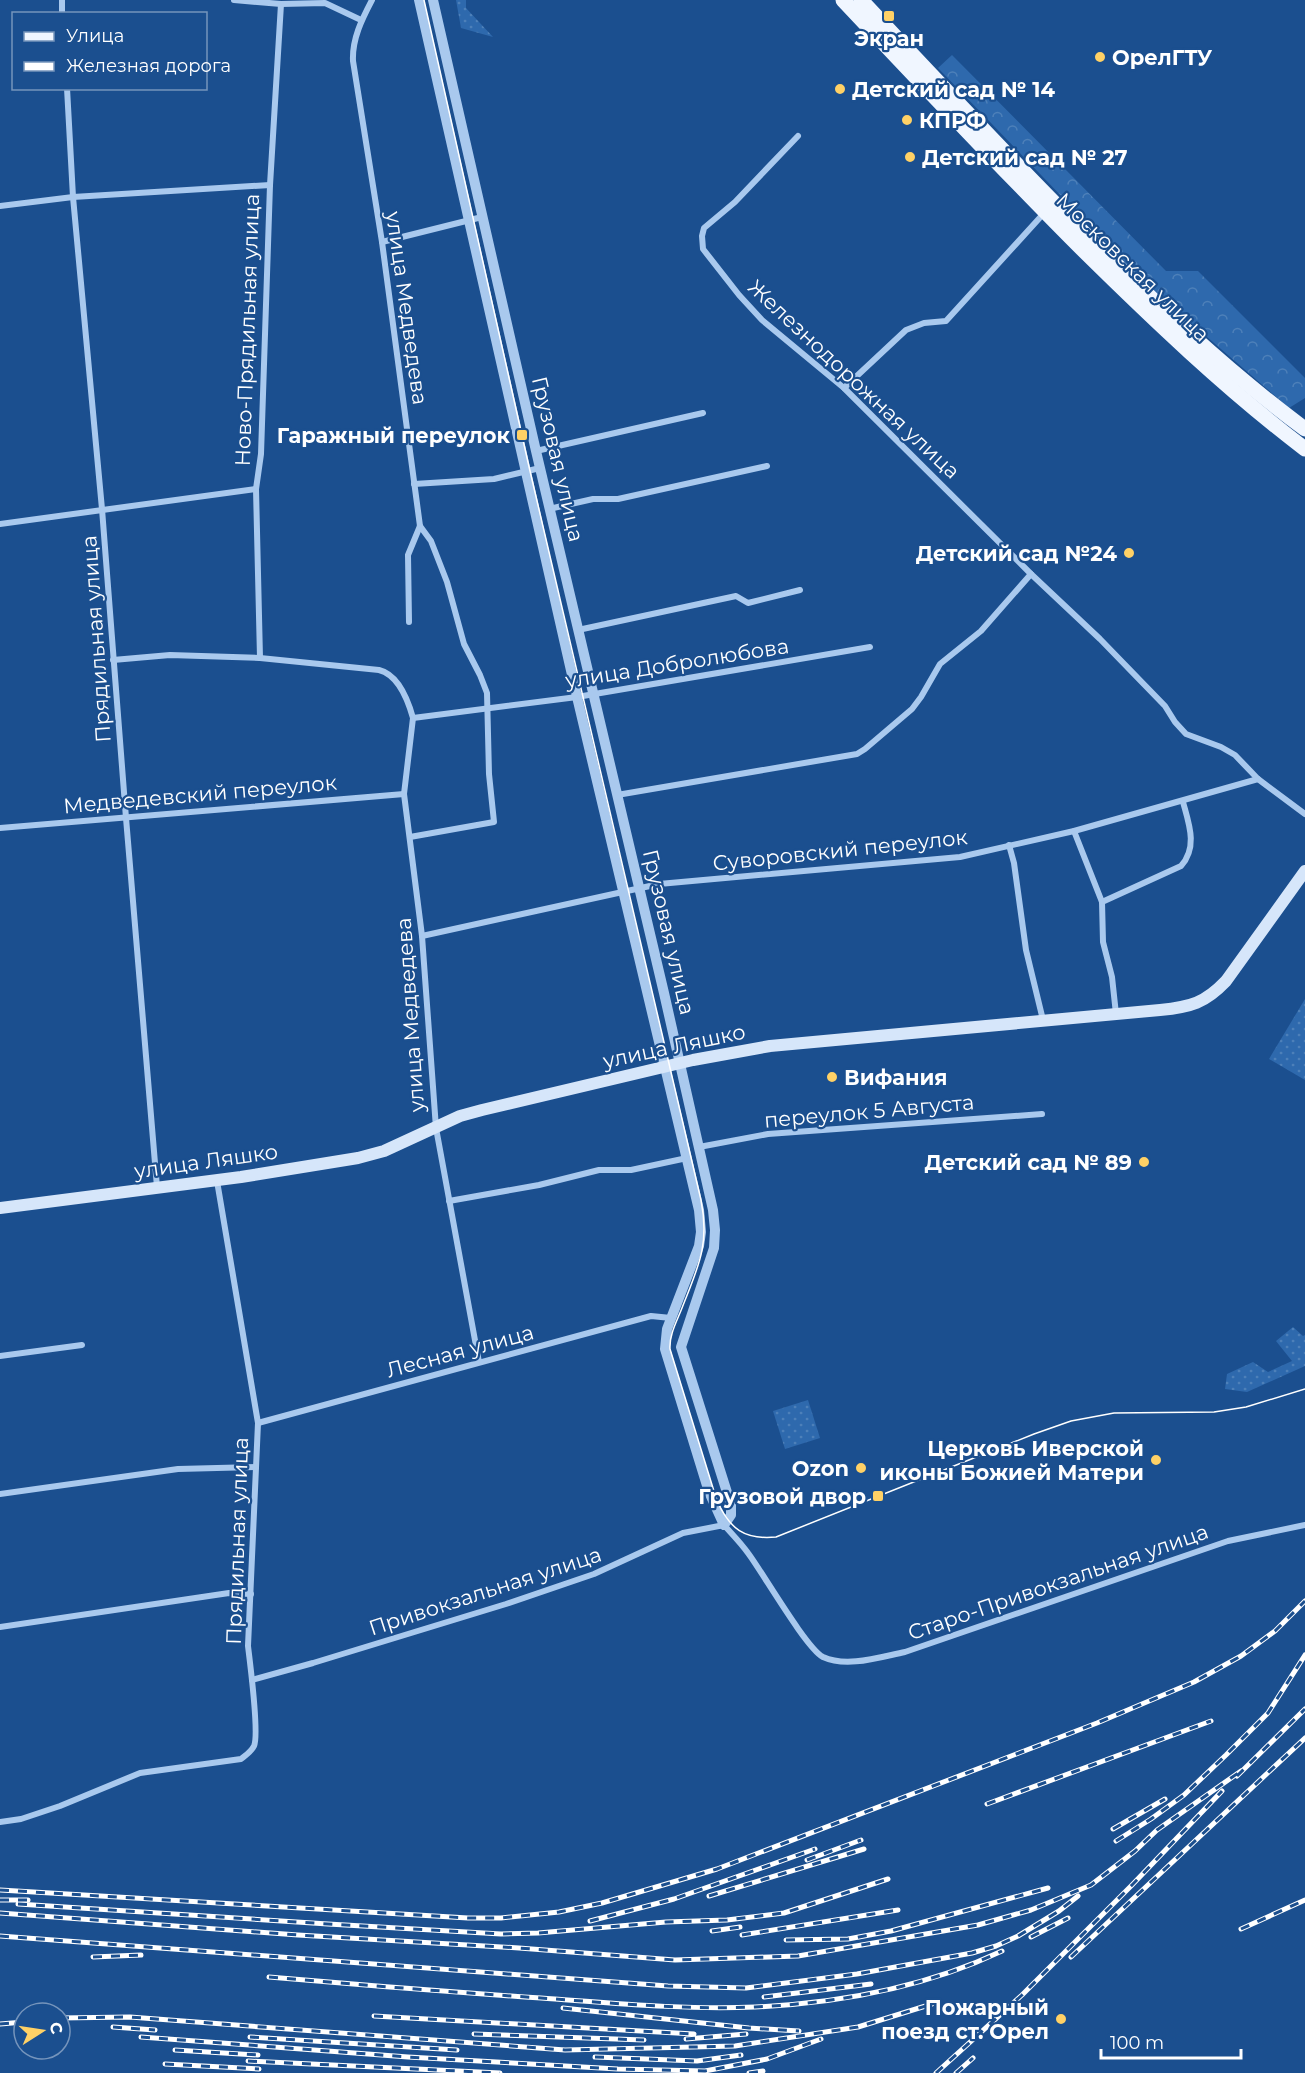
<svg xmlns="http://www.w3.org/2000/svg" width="1305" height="2073" font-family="Montserrat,sans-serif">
  <defs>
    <pattern id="grass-dots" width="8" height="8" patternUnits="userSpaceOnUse" patternTransform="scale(1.5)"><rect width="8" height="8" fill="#2e69ad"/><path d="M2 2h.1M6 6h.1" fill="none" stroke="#4d80b9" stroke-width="1.8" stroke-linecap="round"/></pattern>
    <pattern id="forest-crowns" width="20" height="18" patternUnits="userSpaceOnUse" patternTransform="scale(1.5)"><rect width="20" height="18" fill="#2e69ad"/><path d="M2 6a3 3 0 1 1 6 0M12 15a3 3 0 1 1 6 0" fill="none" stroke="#4d80b9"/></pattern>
  </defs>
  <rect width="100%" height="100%" fill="#1b4f8f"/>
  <g fill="url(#grass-dots)">
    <path d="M456,0H466V8L493,37L461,28Z"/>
    <path d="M1305,999V1080L1269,1059Z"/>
    <path d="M1293,1327L1303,1336L1305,1335V1366L1247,1392L1225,1389L1227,1374L1253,1362L1268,1372L1292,1361L1276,1341Z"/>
    <path d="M808,1400L820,1438L785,1449L773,1411Z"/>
  </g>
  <path fill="url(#forest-crowns)" d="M952,55L1166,271H1198L1305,378V398L1289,408L1146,284L938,68Z"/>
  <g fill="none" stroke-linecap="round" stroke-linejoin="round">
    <g stroke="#a9c9ee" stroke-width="6">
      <path d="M62,0V14"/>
      <path d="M234,0L281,4L325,3L361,20"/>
      <path d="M372,0C362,19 352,39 353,61L382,242L420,526L408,555L409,622"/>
      <path d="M67,88L73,197L102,509L126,818L157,1187"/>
      <path d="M798,136L735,202L704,228L702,236L703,249L739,295L762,320L844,388L1031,574L1100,639L1165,706L1175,722L1186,734L1221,747L1235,755L1258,779L1305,814"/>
      <path d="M0,206L73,197L270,185"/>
      <path d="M382,242L482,217"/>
      <path d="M844,388L906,330L924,323L946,321L1045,212"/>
      <path d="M536,451L703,413"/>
      <path d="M414,484L494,479L540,468"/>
      <path d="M549,509L593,499H618L767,466"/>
      <path d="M0,524L256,489"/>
      <path d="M578,630L736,596L748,603L800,590"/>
      <path d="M260,658L256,489L261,454L270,185L281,4"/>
      <path d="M113,660L170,655L260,658L379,670C399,675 408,700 413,718L404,794L422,936L436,1128L479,1362"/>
      <path d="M413,718L577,697L870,647"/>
      <path d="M617,795L857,754L865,749L912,709L921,697L940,664L981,631L1031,574"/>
      <path d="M0,828L404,794"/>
      <path d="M1074,831L1102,902L1103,942L1112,977L1116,1014"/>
      <path d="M410,837L494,822L489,774L487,693L480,675L464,644L447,582L431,541L420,526"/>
      <path d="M1009,845L1014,863L1026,950L1043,1020"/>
      <path d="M1102,902L1181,866C1198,847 1189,824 1183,802"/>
      <path d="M422,936L659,884L960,857L1074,831L1258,779"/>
      <path d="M699,1147L768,1134L1042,1114"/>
      <path d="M449,1201L539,1185L599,1170H631L687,1158"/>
      <path d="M0,1356L82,1345"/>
      <path d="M258,1423L651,1316L671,1318"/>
      <path d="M0,1494L178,1469L256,1467"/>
      <path d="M0,1627L229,1593L251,1594"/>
      <path d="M252,1680L313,1663L506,1604L594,1574L683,1533L724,1525C732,1534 741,1543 748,1553C763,1573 806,1648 823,1657C847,1668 880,1657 905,1652L1228,1541L1305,1525"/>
      <path d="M0,1822L21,1819L60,1806L140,1773L241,1759C246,1755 251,1752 254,1746C259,1735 250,1662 248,1646L258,1423L217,1181"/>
    </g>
    <g stroke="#a9c9ee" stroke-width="10">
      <path d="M419,0L577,697L699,1210L701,1232L699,1246L667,1329L665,1349L709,1492L724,1525"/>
      <path d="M433,0L536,451L664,993L713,1210L715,1230L714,1248L681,1347L731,1505V1515L724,1525"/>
    </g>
    <path stroke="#d6e6fa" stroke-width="12" d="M0,1208L241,1177L358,1158L384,1151L460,1116L482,1110L693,1060L770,1046L1160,1010C1191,1007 1205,1003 1226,981L1305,871"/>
    <g stroke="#f0f6ff" stroke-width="15">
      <path d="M843,0C922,84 1001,168 1082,249C1153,319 1225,388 1305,449"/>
      <path d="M861,0C933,77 1006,155 1081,230C1152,300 1225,370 1305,429"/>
    </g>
    <path stroke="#fff" stroke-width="1.5" d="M424,0L530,471L701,1200C710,1245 698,1267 682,1308C677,1321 669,1335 670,1349L717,1501C730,1529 744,1540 776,1537L1034,1434L1071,1421L1114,1413L1214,1412L1246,1407L1305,1389"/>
    <g stroke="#fff" stroke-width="5">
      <g id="rail">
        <path d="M1237,1776L1305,1709"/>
        <path d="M987,1804L1211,1721"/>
        <path d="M1113,1829L1165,1799"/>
        <path d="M1116,1841L1151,1819L1184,1795L1226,1755L1268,1713L1305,1655"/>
        <path d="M807,1860L861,1840"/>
        <path d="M0,1890L468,1918H501L559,1912L602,1903L717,1869L1097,1723L1194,1682L1241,1656L1275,1631L1305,1601"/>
        <path d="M709,1896L864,1849"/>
        <path d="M0,1900H28"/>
        <path d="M18,1904L328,1924L501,1934L538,1933L666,1922L727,1920L784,1913L888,1879"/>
        <path d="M0,1913L298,1935L519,1948L675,1960L798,1956L978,1925L1031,1910L1091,1885L1135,1851L1157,1830L1241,1771"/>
        <path d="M590,1921L674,1899L815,1849"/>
        <path d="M1241,1929L1305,1900"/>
        <path d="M712,1931L740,1927"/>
        <path d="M742,1935L898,1910"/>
        <path d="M0,1936L668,1986L746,1988L857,1974L972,1953L996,1946L1018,1936L1059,1911L1078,1896"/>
        <path d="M1031,1937L1068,1918"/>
        <path d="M786,1940L848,1939L891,1931L1048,1888"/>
        <path d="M93,1957L141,1955"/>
        <path d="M1071,1957L1305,1738"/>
        <path d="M269,1977C360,1985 451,1992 541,1998C612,2003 685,2010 755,2007C840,2003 926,1987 1002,1951"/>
        <path d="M764,1997L871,1984"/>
        <path d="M563,2008L749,2028L799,2031"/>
        <path d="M374,2016L694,2034"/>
        <path d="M60,2018L130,2017L565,2050L735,2046L858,2027L932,2004"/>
        <path d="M0,2024L24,2022"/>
        <path d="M113,2027L155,2030"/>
        <path d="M474,2034L644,2040"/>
        <path d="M141,2037L408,2057L618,2069L705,2071L767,2059L821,2039"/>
        <path d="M250,2037L457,2050"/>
        <path d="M686,2039L746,2034"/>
        <path d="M175,2050L258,2055"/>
        <path d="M595,2057L697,2061L741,2055"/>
        <path d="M248,2061L500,2073"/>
        <path d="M165,2064L259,2069"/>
        <path d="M749,2073L763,2071"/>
        <path d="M936,2073L1022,1995L1132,1885L1222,1791"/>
        <path d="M956,2073L973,2058"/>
      </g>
    </g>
    <use href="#rail" stroke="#1b4f8f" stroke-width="3" stroke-dasharray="9" stroke-linecap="butt"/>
  </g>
  <g fill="#ffd166" stroke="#1b4f8f" stroke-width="2">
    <rect x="883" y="10" width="12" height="12" rx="3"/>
    <circle cx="1100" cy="57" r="6"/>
    <circle cx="840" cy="89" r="6"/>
    <circle cx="907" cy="120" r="6"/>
    <circle cx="910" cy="157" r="6"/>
    <rect x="516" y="429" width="12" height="12" rx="3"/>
    <circle cx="1129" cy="553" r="6"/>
    <circle cx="832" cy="1077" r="6"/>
    <circle cx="1144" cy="1162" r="6"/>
    <circle cx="1156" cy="1460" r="6"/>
    <circle cx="861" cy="1468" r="6"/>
    <rect x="872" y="1490" width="12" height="12" rx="3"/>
    <circle cx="1061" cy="2019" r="6"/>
  </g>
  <g text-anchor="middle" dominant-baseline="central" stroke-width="4.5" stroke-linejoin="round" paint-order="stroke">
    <g font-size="21" font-weight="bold" fill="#fff" stroke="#1b4f8f" text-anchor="end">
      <text x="889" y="38" text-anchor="middle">Экран</text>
      <text x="1112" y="57" text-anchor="start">ОрелГТУ</text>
      <text x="852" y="89" text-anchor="start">Детский сад № 14</text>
      <text x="919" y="120" text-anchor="start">КПРФ</text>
      <text x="922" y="157" text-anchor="start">Детский сад № 27</text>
      <text x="510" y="435">Гаражный переулок</text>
      <text x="1117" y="553">Детский сад №24</text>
      <text x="844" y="1077" text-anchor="start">Вифания</text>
      <text x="1132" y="1162">Детский сад № 89</text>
      <text x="1144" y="1448">Церковь Иверской<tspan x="1144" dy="24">иконы Божией Матери</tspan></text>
      <text x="849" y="1468">Ozon</text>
      <text x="866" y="1496">Грузовой двор</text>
      <text x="1049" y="2007">Пожарный<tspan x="1049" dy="24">поезд ст. Орел</tspan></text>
    </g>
    <g font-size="21" fill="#fff" stroke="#1b4f8f">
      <text transform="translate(1133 267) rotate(44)">Московская улица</text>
      <text transform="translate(407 308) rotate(82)">улица Медведева</text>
      <text transform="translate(247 330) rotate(-88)">Ново-Прядильная улица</text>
      <text transform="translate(854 379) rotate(43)">Железнодорожная улица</text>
      <text transform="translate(558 459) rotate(77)">Грузовая улица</text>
      <text transform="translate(96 639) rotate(-94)">Прядильная улица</text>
      <text transform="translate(677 663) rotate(-9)">улица Добролюбова</text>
      <text transform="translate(200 794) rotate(-5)">Медведевский переулок</text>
      <text transform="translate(840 850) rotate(-6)">Суворовский переулок</text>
      <text transform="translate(669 932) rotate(77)">Грузовая улица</text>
      <text transform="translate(410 1015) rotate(-94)">улица Медведева</text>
      <text transform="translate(674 1046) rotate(-12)">улица Ляшко</text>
      <text transform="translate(869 1111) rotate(-5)">переулок 5 Августа</text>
      <text transform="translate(206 1161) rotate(-8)">улица Ляшко</text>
      <text transform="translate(460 1351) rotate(-15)">Лесная улица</text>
      <text transform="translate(237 1541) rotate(-88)">Прядильная улица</text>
      <text transform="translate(1058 1582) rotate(-19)">Старо-Привокзальная улица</text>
      <text transform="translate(485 1591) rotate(-18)">Привокзальная улица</text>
    </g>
  </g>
  <rect x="12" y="12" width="195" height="78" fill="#1b4f8f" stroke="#7695bc" stroke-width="1.5"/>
  <rect x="24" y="32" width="30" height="9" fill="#f0f6ff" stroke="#7695bc" stroke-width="1.5"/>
  <text x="66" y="42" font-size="18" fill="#ffffff">Улица</text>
  <rect x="24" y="62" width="30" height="9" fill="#ffffff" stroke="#7695bc" stroke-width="1.5"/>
  <text x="66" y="72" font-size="18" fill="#ffffff">Железная дорога</text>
  <g transform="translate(42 2031) rotate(78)"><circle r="28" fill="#1b4f8f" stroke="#7695bc" stroke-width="1.5"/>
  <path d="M0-4.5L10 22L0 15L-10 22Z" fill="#ffd166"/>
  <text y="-9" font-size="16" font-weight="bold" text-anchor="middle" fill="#ffffff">С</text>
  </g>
  <path d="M1101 2049v9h140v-9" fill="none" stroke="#ffffff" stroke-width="3"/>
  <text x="1110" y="2049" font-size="18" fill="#ffffff" stroke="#1b4f8f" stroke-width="4.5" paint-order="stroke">100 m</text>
</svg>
